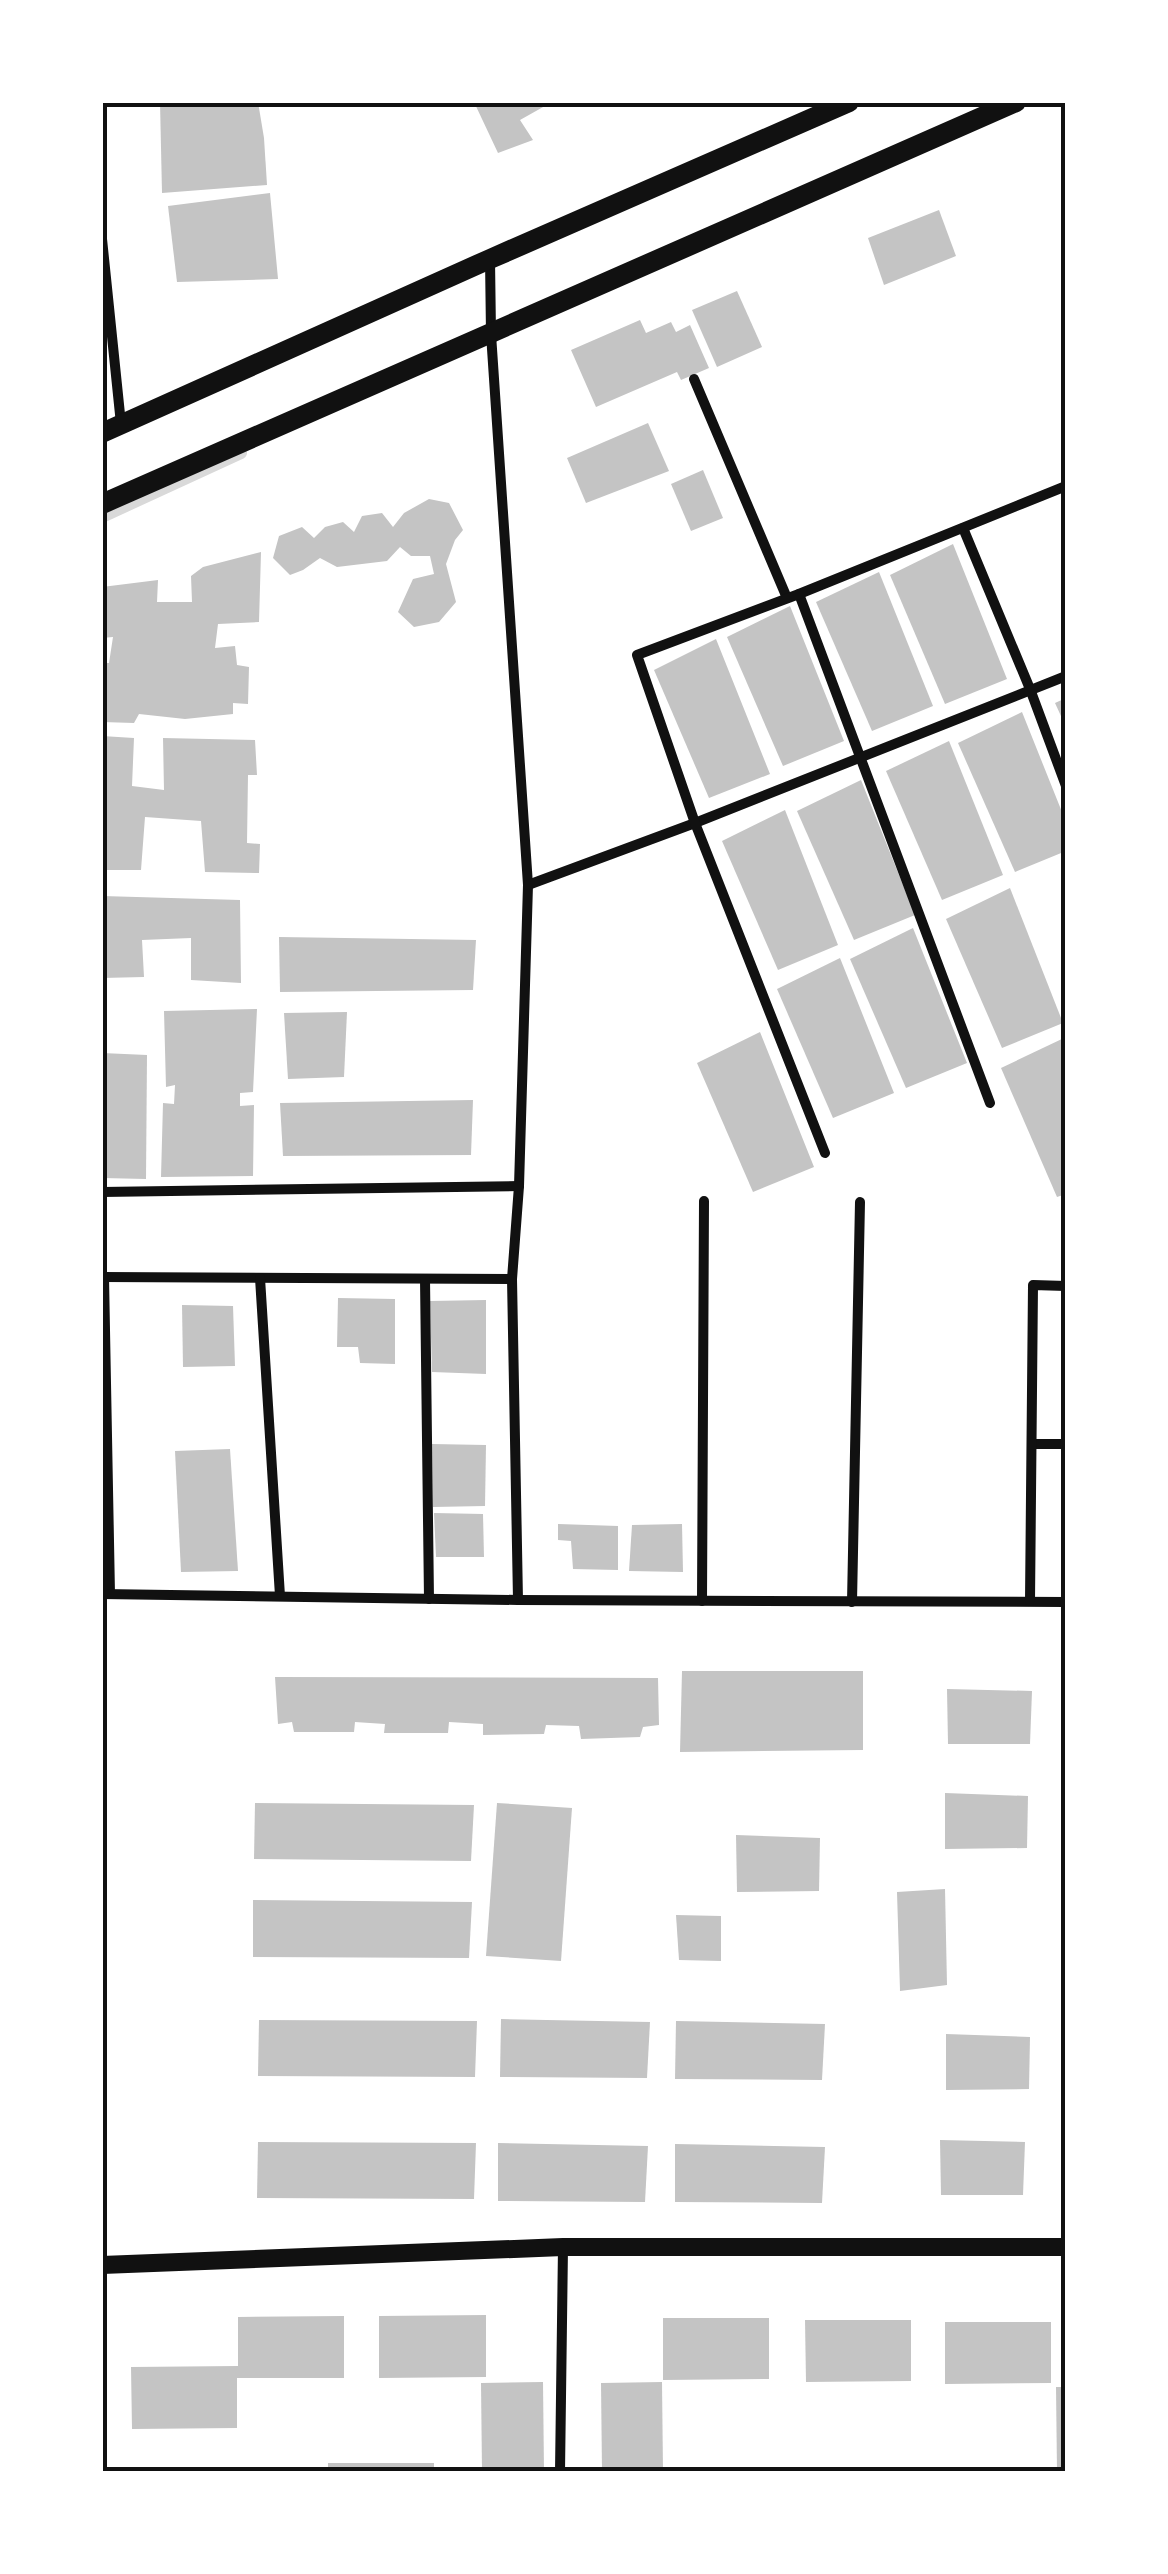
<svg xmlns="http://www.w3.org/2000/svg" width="1168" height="2574" font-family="Helvetica,sans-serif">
  <rect width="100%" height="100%" fill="#fff"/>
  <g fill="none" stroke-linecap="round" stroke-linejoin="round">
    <path stroke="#d9d9d9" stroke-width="12" d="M102,517L241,453"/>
  </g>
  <g fill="#c4c4c4">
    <path d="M160,102H258L264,138L267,185L162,193Z"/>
    <path d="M474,102H552L520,120L533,140L498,153Z"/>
    <path d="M270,193L278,279L177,282L168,206Z"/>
    <path d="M939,210L956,256L884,285L868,238Z"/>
    <path d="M737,291L762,347L717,367L692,310Z"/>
    <path d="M640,320L646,333L671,322L676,332L690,325L709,368L681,380L677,372L596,407L571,350Z"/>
    <path d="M648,423L669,471L586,503L567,458Z"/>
    <path d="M703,470L723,518L691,531L671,484Z"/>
    <path d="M429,499L449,503L463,530L455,540L446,564L456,602L439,622L414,627L398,612L413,579L434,574L430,556H411L400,547L387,561L337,567L320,558L303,570L290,575L273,558L279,536L302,527L314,538L325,527L343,522L354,532L362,516L382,513L393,527L404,513Z"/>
    <path d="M953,544L1007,679L945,704L890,575Z"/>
    <path d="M261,552L259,622L218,624L215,648L235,646L237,665L249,667L248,704L233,703V714L185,719L139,714L134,723L102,722V663H109L113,637L102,638V587L158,580L157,602H192L191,576L203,567Z"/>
    <path d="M879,572L933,706L872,731L816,602Z"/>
    <path d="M790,606L844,741L783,766L727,637Z"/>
    <path d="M716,639L770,774L709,798L654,670Z"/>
    <path d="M1066,698V727L1055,703Z"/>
    <path d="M1022,712L1066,822V851L1015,872L958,743Z"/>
    <path d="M102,736L134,738L132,786L164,790L163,738L255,740L257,775H248L247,843L260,844L259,873L205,872L201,821L145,817L141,870H102Z"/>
    <path d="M949,741L1003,875L942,900L886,771Z"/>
    <path d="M861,780L915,915L854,940L797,811Z"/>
    <path d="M785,810L838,945L778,970L722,841Z"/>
    <path d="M1010,888L1063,1023L1002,1048L946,919Z"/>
    <path d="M102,896L240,900L241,983L191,980V938L142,940L144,977L102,978Z"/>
    <path d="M913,928L967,1063L906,1088L850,959Z"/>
    <path d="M279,937L476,940L473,990L280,992Z"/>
    <path d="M840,958L894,1093L833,1118L777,989Z"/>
    <path d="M257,1009L253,1092L240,1093V1106L254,1105L253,1176L161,1177L163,1103L174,1104L175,1085L166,1087L164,1011Z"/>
    <path d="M347,1012L344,1077L288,1079L284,1013Z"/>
    <path d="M760,1032L814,1167L753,1192L697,1063Z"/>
    <path d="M1064,1038L1066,1194L1057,1197L1001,1068Z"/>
    <path d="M102,1053L147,1055L146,1179L102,1178Z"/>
    <path d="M473,1100L471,1155L283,1156L280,1103Z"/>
    <path d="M338,1298L395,1299V1364L360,1363L358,1347H337Z"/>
    <path d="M486,1300V1374L432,1372L430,1301Z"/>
    <path d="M182,1305L233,1306L235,1366L183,1367Z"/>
    <path d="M432,1444L486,1445L485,1506L433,1507Z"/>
    <path d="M230,1449L238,1571L181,1572L175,1451Z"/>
    <path d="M434,1513L483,1514L484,1557H436Z"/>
    <path d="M558,1524L618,1526V1570L573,1569L571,1541L558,1540Z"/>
    <path d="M682,1524L683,1572L629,1571L632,1525Z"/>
    <path d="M682,1671H863V1750L680,1752Z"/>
    <path d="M275,1677L658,1678L659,1725L643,1727L640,1737L581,1739L579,1726L546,1725L544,1734L483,1735V1724L449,1722L448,1733H384L385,1724L355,1722L354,1732H294L292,1722L278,1724Z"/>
    <path d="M947,1689L1032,1691L1030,1744H948Z"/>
    <path d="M945,1793L1028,1796L1027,1848L945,1849Z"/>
    <path d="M255,1803L474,1805L471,1861L254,1859Z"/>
    <path d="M497,1803L572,1808L561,1961L486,1956Z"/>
    <path d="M736,1835L820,1838L819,1891L737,1892Z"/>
    <path d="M945,1889L947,1985L900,1991L897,1892Z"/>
    <path d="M253,1900L472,1902L469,1958L253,1957Z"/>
    <path d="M676,1915L721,1916V1961L679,1960Z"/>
    <path d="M501,2019L650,2022L647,2078L500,2077Z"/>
    <path d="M259,2020L477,2021L475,2077L258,2076Z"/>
    <path d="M676,2021L825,2024L822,2080L675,2079Z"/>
    <path d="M946,2034L1030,2037L1029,2089L946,2090Z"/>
    <path d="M940,2140L1025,2142L1023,2195H941Z"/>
    <path d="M258,2142L476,2143L474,2199L257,2198Z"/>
    <path d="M498,2143L648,2146L645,2202L498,2201Z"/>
    <path d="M675,2144L825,2147L822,2203L675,2202Z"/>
    <path d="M486,2315V2377L379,2378V2316Z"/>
    <path d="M344,2316V2378H237V2428L132,2429L131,2367L238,2366V2317Z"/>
    <path d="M663,2318H769V2379L663,2380Z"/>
    <path d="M805,2320H911V2381L806,2382Z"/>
    <path d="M945,2322H1051V2383L945,2384Z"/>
    <path d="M543,2382L544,2472H482L481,2383Z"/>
    <path d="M662,2382L663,2472H602L601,2383Z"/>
    <path d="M1056,2387H1066V2472H1057Z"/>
    <rect x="328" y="2463" width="106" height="9"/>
  </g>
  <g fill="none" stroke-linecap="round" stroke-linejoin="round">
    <g stroke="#111" stroke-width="10">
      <path d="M102,239L121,424"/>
      <path d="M490,259L491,334L528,885L519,1186L512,1279L518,1600"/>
      <path d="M694,379L787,598"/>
      <path d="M963,528L1030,689L1066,786"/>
      <path d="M799,594L990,1103"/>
      <path d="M528,885L695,823L1066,676"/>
      <path d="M825,1153L695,823L637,655L799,594L1066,486"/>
      <path d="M102,1192L519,1186"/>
      <path d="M102,1277L512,1279"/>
      <path d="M104,1277L110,1594"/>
      <path d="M260,1278L280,1596"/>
      <path d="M425,1279L429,1599"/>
      <path d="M1033,1444H1066"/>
      <path d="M102,1594L518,1600L1066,1602"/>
      <path d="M702,1601L704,1201"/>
      <path d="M1030,1601L1033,1285L1066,1286"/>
      <path d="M852,1602L860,1202"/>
      <path d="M560,2472L563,2247"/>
    </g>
    <path stroke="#111" stroke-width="18" d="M102,2265L563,2247H1066"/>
    <g stroke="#111" stroke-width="20">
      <path d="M102,433L490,259L849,102"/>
      <path d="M102,504L1016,102"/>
    </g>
  </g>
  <rect width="1168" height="2574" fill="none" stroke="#ffffff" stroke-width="210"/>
  <rect x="105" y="105" width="958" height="2364" fill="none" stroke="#111" stroke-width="4"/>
</svg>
